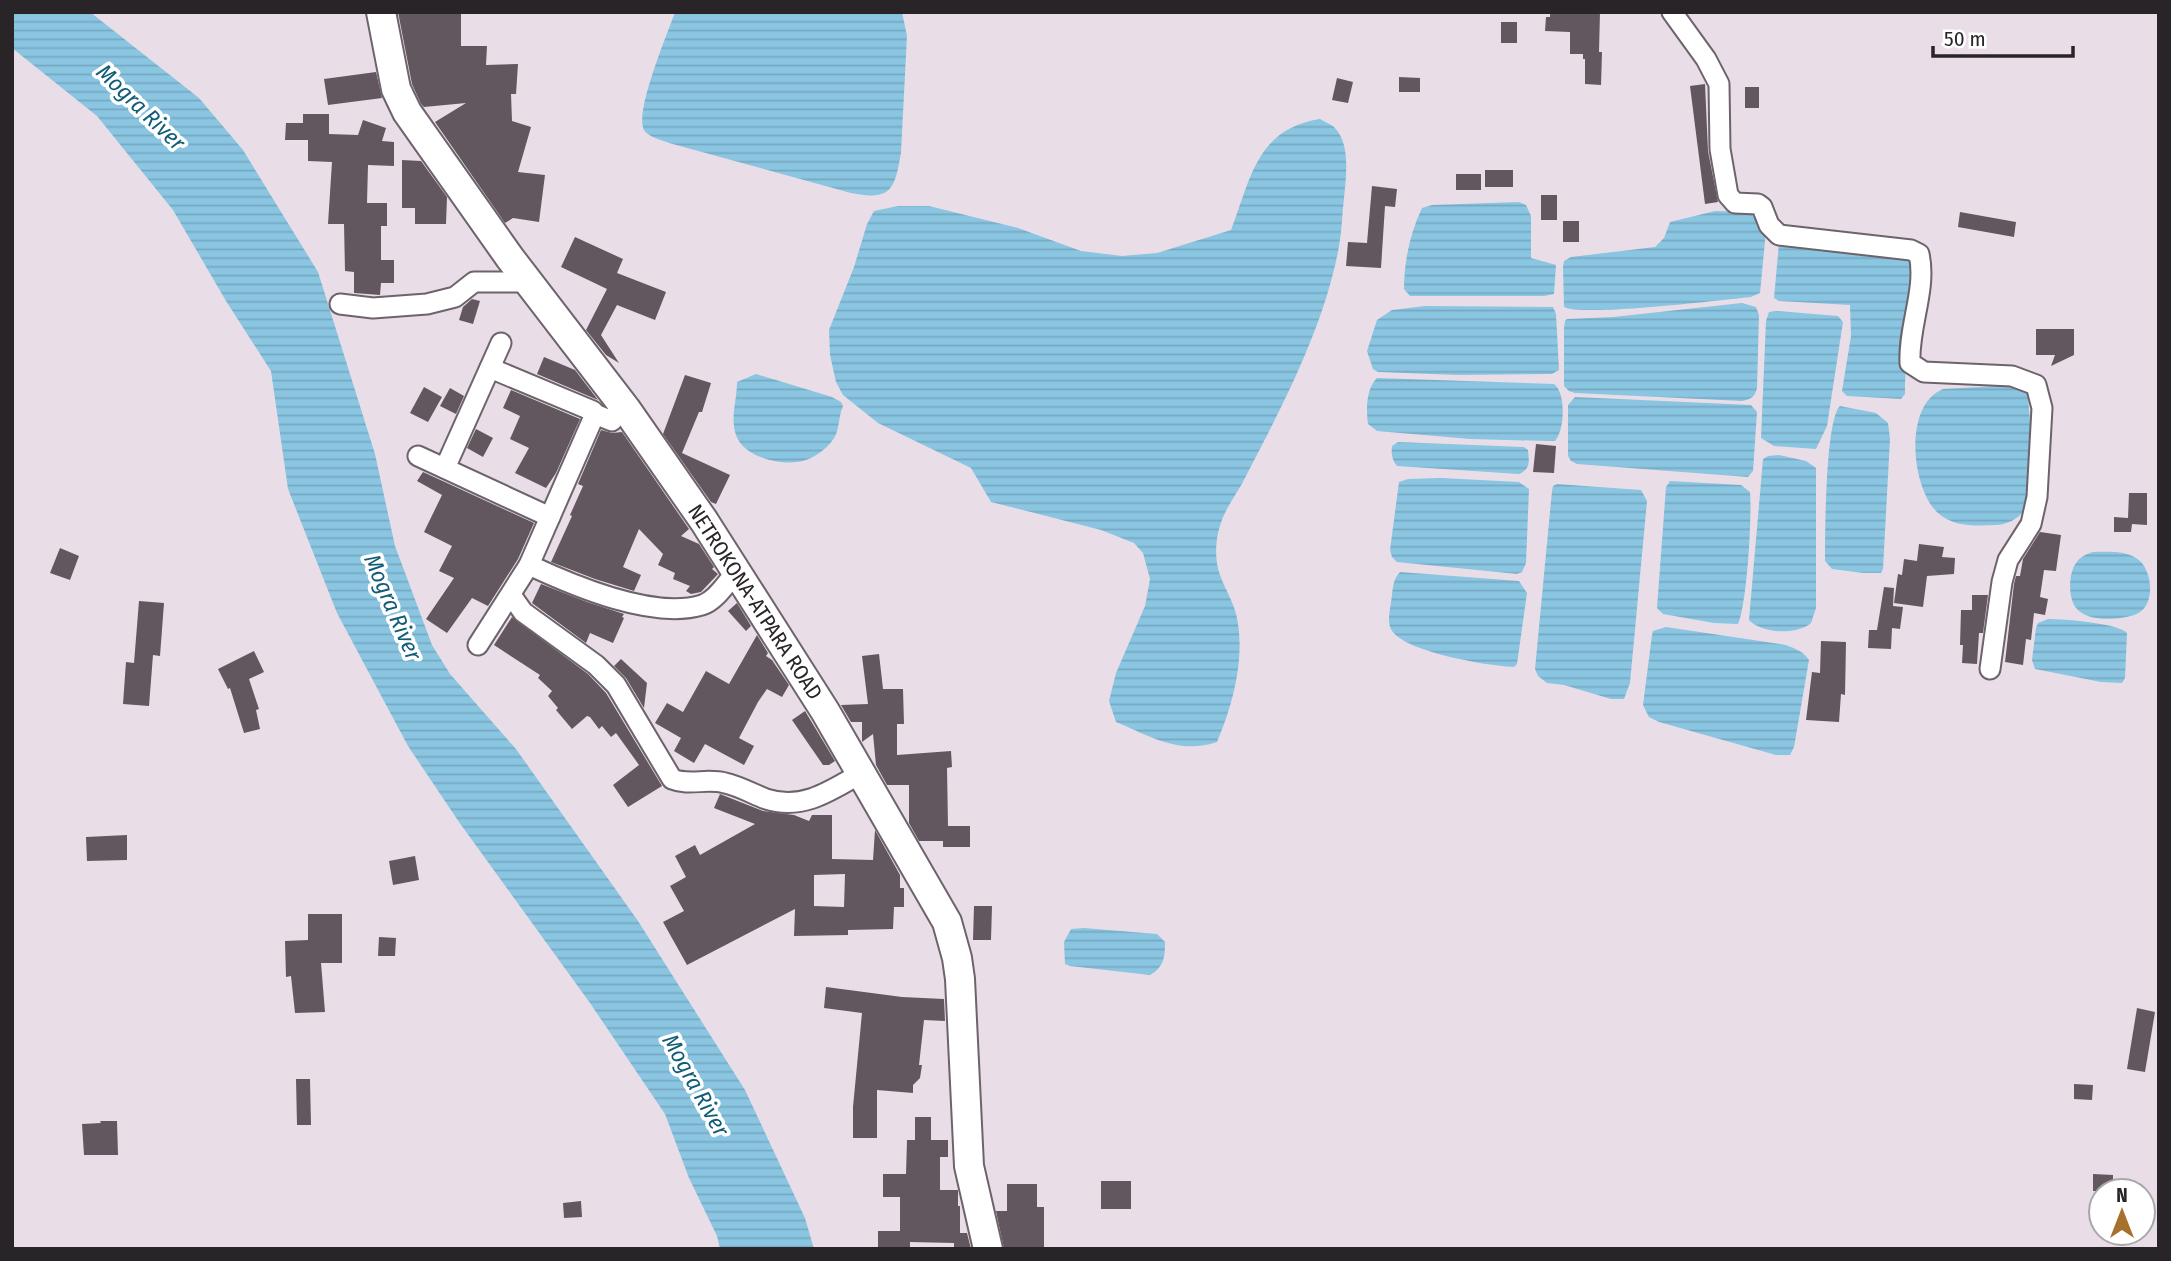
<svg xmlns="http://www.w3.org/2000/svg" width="2171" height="1261" font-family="'Fira Sans Condensed',sans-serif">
  <defs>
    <pattern id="water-rules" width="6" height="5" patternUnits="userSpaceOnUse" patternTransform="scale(1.75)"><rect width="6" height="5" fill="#8ac5e1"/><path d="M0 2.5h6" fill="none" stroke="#77a9c1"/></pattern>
  </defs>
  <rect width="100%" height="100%" fill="#e9dee8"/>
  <g fill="url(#water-rules)">
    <path d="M12,12H90L199,98L243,150L318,272L375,454L395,546L432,645L450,674L516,749L638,921L745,1090L805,1218L814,1249H720L717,1236L689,1178L665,1114L590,1003L459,822L408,746L337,613L288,489L271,371L226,301L173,210L97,116L12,48Z"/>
    <path d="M675,12H902L907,36L901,152C895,190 891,201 851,193L669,143C662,140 648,137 644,130C634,112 668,33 675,12Z"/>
    <path d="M1320,119C1324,122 1331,124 1334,127C1351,143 1346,177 1344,198C1342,214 1342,230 1339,246C1325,325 1283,405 1246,476C1240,489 1231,500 1225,513C1216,531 1213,556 1220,575C1226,592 1236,605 1238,624C1244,663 1232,707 1217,742C1179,755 1150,736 1116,722L1109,701L1116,673L1145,606L1150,579L1143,553L1134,543L1101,530L991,502L971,468L878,423L843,395L836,382L830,355L829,330L854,267L867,224L874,211L898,206H929L1018,228L1081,251L1122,256L1157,253L1231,230C1251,179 1256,129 1320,119Z"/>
    <path d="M1519,202L1526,205L1531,216V258L1556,265L1554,294L1544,296H1410L1404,289C1404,262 1410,233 1422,208L1432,205Z"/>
    <path d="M1715,211L1757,212L1765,218V241L1760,293L1751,297C1722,300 1582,317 1564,307L1563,267L1564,261L1571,257L1655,247L1664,238L1670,222Z"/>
    <path d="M1779,243L1912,259L1905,384V394L1901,399L1847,396L1842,391L1851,336L1850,305L1779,301L1774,298Z"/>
    <path d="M1742,303L1756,307L1759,315L1757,388C1755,397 1751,399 1742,401L1575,393L1569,391L1564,386V328L1565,321L1567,319L1613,317Z"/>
    <path d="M1425,306L1553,307L1556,314L1559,370L1552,374L1458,375L1378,372L1373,369L1367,351L1377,320L1392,310Z"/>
    <path d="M1777,311L1838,316L1843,322L1827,426L1816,449L1774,446L1761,438L1766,321L1769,312Z"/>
    <path d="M756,374L832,397L841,402L843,406C838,417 840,432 832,441C826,449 815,457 806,460C786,467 744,459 736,435C730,418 737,400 737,382Z"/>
    <path d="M1377,378L1554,384C1566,393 1565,429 1555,441H1551L1470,439L1377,431L1368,424C1366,409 1366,389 1377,378Z"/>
    <path d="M2016,385L2028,395C2030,431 2038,473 2025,507C2021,519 2006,525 1995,525C1976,526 1953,527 1938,513C1911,488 1903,405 1943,389Z"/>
    <path d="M1575,397L1751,405L1757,412L1753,471L1748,477L1577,464L1571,461L1568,456V405Z"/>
    <path d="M1840,406L1876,413L1888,423L1890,439L1883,569L1881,573H1863L1832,569L1825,561C1825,536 1825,420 1840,406Z"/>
    <path d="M1398,442L1524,447L1528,450C1529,461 1531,469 1519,474L1397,466C1392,460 1391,454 1392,446Z"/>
    <path d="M1779,455L1806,461L1816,468V608L1811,623C1797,635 1762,634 1749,620L1763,459L1768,456Z"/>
    <path d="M1441,478L1519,482L1529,489L1526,563L1522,572L1517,574L1397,562L1392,557L1390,550L1399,482L1408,479Z"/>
    <path d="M1670,481L1741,485L1750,492C1752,517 1747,603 1738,624L1714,623L1663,614L1657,608L1666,487Z"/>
    <path d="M1557,484L1641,490L1647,501L1630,683L1624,699H1611L1564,685L1547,683L1538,676L1535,669L1552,491L1553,486Z"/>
    <path d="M2093,552C2108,552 2128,550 2140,561C2154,575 2155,609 2134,615C2119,620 2088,622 2077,609C2068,600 2068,574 2076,563C2080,557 2086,554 2093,552Z"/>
    <path d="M1400,572L1519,581L1527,593L1517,664L1514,667C1489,666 1402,652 1391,629C1387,621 1390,611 1391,602C1393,591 1392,580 1400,572Z"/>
    <path d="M2048,619C2064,619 2117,623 2127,633L2125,678L2122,683L2101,682L2035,669L2032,660L2036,628L2038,623Z"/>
    <path d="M1666,627L1786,645C1796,649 1803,651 1809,660L1794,747L1790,755H1776L1659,722L1649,717L1643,705L1652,635L1653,631Z"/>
    <path d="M1084,928L1157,934L1165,942C1165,957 1164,967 1150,975L1070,966L1065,964L1064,942L1071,929Z"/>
  </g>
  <g fill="#62575e" fill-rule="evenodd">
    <path d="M398,12L461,13V46H487L486,65L518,64L516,94H511L512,121L531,127L518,172L545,175L539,222L513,218L505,223L435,122L466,103L424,107L421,104L412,84Z"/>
    <path d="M1550,12H1600L1599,52H1602L1601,85L1585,84V59H1583V54H1570V32L1545,31L1546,17H1550Z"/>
    <rect x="1501" y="22" width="16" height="21"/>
    <path d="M376,72L382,98L328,105L324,79Z"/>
    <path d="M1399,77L1420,78V92H1399Z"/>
    <path d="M1337,78L1353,82L1348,103L1332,100Z"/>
    <path d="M1705,84L1708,151L1718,202L1705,204L1690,86Z"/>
    <rect x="1745" y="87" width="14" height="21"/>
    <path d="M303,114H329V134L358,135L363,120L386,128L382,141L394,142V166L368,165L367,203H387V226H381V260H394V283H381L380,295L354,293V272L345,271L344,224H328L332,162L308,161V140H285L286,123H303Z"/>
    <path d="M402,160L421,161L447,197L446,224H415V208H402Z"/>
    <rect x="1485" y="170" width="28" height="17"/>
    <rect x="1456" y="174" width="25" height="16"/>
    <path d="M1372,186L1397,189L1395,207L1385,206L1381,268L1346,266L1348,242L1367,243Z"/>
    <rect x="1541" y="195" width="16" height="25"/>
    <path d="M1960,212L2016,222L2014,237L1958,227Z"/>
    <rect x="1563" y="221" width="16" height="21"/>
    <path d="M575,237L623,259L617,273L666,292L655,320L617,305L601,335L619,363L606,355L586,330L607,289L561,267Z"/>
    <path d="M472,299L480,301L473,324L459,320L463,307Z"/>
    <path d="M2036,329H2074V355L2051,366L2055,355H2036Z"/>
    <path d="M544,357L575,370L598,400L537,374Z"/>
    <path d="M685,375L711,383L702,412H699L682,453L730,475L716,504L711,502L663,434Z"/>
    <path d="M424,387L442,397L428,422L410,413Z"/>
    <path d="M450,388L464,396L456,414L440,406Z"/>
    <path d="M511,390L580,419L556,473L546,488L515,473L529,448L510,439L520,416L503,408Z"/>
    <path d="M476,429L493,438L483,457L467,448Z"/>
    <path d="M601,430L612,433L622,432L689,529L681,536L699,544L714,567L712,569L718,574L701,592L691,594L686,591L690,586L673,579L675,573L658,565L663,554L639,529L623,567L641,575L634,591L595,579L551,562L572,516L570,515L583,486L578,484Z"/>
    <path d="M1536,444L1556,446L1554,473L1533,472Z"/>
    <path d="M423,472L534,523L518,559L488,606L472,598L447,633L426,619L454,578L439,571L452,546L424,532L442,495L417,481Z"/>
    <path d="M2129,493H2147V525L2132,524L2131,532H2114V517L2128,518Z"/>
    <path d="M2040,532L2061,535L2056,571L2044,570L2040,597L2048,599L2045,615L2034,613L2031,640L2026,639L2023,665L2005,662L2014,584L2016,576H2020L2023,559Z"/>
    <path d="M1919,544L1944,547L1942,557L1955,558L1954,574L1927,576L1923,607L1894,603L1898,574L1902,575L1904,559L1917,561Z"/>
    <path d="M60,548L79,556L70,580L50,573Z"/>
    <path d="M541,584L587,602L624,614L622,617L624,618L613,643L590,633L586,643L532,603Z"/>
    <path d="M1884,587L1894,588L1893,606L1903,607L1900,629L1892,628L1891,649L1868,648L1869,630H1877Z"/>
    <path d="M1972,595H1988L1983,633H1979L1977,664L1962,663L1963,645H1960L1961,610H1972Z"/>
    <path d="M139,601L164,603L160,656L153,655L149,706L123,704L126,662L134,663Z"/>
    <path d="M737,603L751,626L746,631L728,611Z"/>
    <path d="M512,617L588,674L606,693L662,786L628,807L613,785L639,765L616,733L611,737L602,726L599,729L590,717L587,716L572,729L556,710L558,708L548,696L552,691L538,678L540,675L494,645Z"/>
    <path d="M757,635L768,653L766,656L772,660L789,685L782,697L767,689L758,702L739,738L754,746L744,765L705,744L694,763L674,751L681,738L655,723L667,703L683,712L706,671L729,684Z"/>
    <path d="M1821,641L1846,642L1845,695L1841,694L1839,722L1806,720L1812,672L1820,673Z"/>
    <path d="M254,651L264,672L249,679L259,709L256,710L260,729L244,733L230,688L228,689L218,669Z"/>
    <path d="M879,654L883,689H903L904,724H897V755L951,751L952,767L947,768L948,826H970V847H943V841H919L909,823V785H887L876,765L873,734L862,742V722H851L841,705L868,704L862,656Z"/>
    <path d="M621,659L647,683L644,708L626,678L614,666Z"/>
    <path d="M805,711L835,761L829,765H823L792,720Z"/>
    <path d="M720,794L763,811L794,815L809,821L812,815H832V859L873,860L875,830L900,875V888H904V907H894L893,929L848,930V935L794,936L795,909L687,965L663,922L684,911L670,886L686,877L675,856L695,845L700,855L755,824L714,808ZM845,874L844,907L814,906V875Z"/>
    <path d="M127,835V860L87,861L86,837Z"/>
    <path d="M415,856L419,880L393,885L389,861Z"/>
    <path d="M974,906H992L991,940H973Z"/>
    <path d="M308,914H342V963H321L325,1012L295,1013L291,976L286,977L285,941L308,940Z"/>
    <path d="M379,937L396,938L395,956H378Z"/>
    <path d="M826,987L902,997L944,999L945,1021L924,1020L919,1065H922L920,1078L913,1085V1093L877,1090V1138H853V1107L862,1013L824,1008Z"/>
    <path d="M2137,1008L2155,1012L2145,1072L2127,1069Z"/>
    <path d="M296,1079H310L311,1125H297Z"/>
    <path d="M2074,1084L2093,1085L2092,1100L2074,1099Z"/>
    <path d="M915,1117H931V1140H948V1157H940V1190H958V1206H960V1233H967L971,1249H954V1243L910,1242V1249H878V1231H900V1197H883V1174H906L907,1140H915Z"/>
    <path d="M100,1121H117L118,1155H84L82,1124L101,1123Z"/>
    <path d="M2093,1174L2113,1175V1191H2093Z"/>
    <rect x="1101" y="1181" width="30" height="28"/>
    <path d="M1007,1184H1037V1207H1044V1249H1004L996,1211H1007Z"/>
    <path d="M581,1201L582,1217L564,1218L563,1203Z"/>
  </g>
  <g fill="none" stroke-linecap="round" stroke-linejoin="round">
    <g stroke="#6d636c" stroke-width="23">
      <g id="street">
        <path d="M1672,12L1706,59L1719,84L1720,149L1728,195L1735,203L1758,204L1762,207L1769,225L1779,235L1911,250L1919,254C1927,289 1908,327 1910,363L1924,372L2012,376L2036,385L2042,408L2037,497L2031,524L2008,560L2002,582L1990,669"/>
        <path d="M340,304L373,308L427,304L455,297L474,282H528"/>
        <path d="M490,368L593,411L595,414"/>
        <path d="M418,456L550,517"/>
        <path d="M445,468L501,343"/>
        <path d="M529,565C574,586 653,620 702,605C716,601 727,582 737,571"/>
        <path d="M511,595L523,612L596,665L616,685L672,779C689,786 707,778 725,783C739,786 753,794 766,799C803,811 832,790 863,772"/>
        <path d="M478,645L529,565L595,414L612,421L622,405"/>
      </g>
    </g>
    <g stroke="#6d636c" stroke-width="32">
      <path id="secondary" d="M381,12L396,89L407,112L510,258L626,409L704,521L825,711L947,922L957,958L960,979L969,1166L988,1249"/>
    </g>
    <use href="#street" stroke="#fff" stroke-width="19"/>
    <use href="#secondary" stroke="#fff" stroke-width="28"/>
  </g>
  <g text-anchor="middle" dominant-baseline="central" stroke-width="7" stroke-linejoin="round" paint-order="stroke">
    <g font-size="21" fill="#282428" stroke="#fff">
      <text transform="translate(755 602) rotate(57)">NETROKONA-ATPARA ROAD</text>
    </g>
    <g font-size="23" font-style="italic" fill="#115c78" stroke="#fff">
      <text transform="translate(141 107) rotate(44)">Mogra River</text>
      <text transform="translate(393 607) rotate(67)">Mogra River</text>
      <text transform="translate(696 1085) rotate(61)">Mogra River</text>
    </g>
  </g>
  <rect width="2171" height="1261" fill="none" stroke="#282428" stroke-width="28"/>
  <g transform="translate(2122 1212)"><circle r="33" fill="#ffffff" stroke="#a9a7a9" stroke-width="2"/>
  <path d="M0-5L12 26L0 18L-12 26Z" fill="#a8702d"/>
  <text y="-10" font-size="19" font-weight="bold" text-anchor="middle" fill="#282428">N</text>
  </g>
  <path d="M1933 46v10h140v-10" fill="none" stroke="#282428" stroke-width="3.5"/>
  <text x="1944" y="46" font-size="21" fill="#282428" stroke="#ffffff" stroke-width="5" paint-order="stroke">50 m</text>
</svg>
